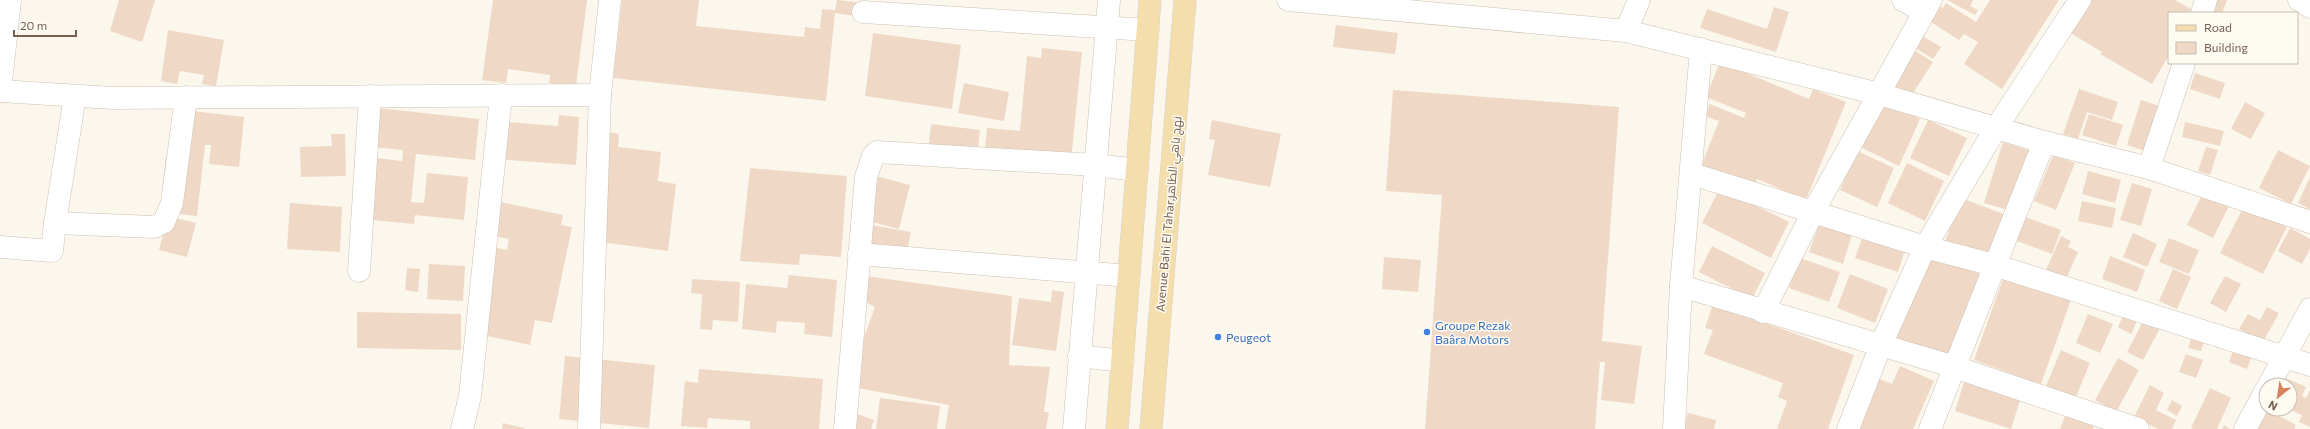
<svg xmlns="http://www.w3.org/2000/svg" width="2310" height="429" font-family="Commissioner,Cairo,sans-serif">
  <rect width="100%" height="100%" fill="#fbf7ed"/>
  <g fill="#efd9c6">
    <path d="M119,0H155L142,42L110,31Z"/>
    <path d="M493,0H587L576,86L549,83L550,75L508,69L506,83L482,80Z"/>
    <path d="M622,0H699L696,26L804,37L805,27L820,29L822,9L835,10L837,0L856,2L855,16L835,13L826,101L613,78Z"/>
    <path d="M1930,0L1943,8L1946,3L1976,22L1990,0H2059L2002,89L1964,64L1978,42L1964,34L1959,40L1920,15Z"/>
    <path d="M1947,0H1973L1970,6L1978,10L1975,15Z"/>
    <path d="M2078,0H2175L2194,11L2169,13V55L2152,84L2100,54L2102,52L2062,28Z"/>
    <path d="M2210,0H2227L2222,13H2211Z"/>
    <path d="M1774,7L1789,12L1776,52L1700,28L1707,9L1767,29Z"/>
    <path d="M1336,25L1398,33L1395,54L1333,47Z"/>
    <path d="M168,30L224,40L216,86L202,84L204,75L180,71L177,84L161,81Z"/>
    <path d="M873,33L961,45L952,109L865,96Z"/>
    <path d="M1919,34L1941,47L1933,59L1912,46Z"/>
    <path d="M1909,47L1933,62L1910,98L1887,84Z"/>
    <path d="M1042,48L1082,52L1070,171L1015,165L1014,172L983,169L987,128L1020,131L1027,56L1041,58Z"/>
    <path d="M1720,62L1809,99L1813,89L1846,102L1806,200L1757,179L1754,187L1701,166L1719,121L1705,116L1710,104L1744,118L1746,113L1706,97Z"/>
    <path d="M2195,73L2225,83L2220,99L2190,89Z"/>
    <path d="M964,83L1009,92L1004,121L958,113Z"/>
    <path d="M2079,89L2118,102L2112,120L2087,112L2078,139L2063,134Z"/>
    <path d="M1393,90L1619,107L1602,341L1642,346L1634,404L1601,400L1605,362H1600L1595,429H1425L1442,195L1386,191Z"/>
    <path d="M2141,100L2162,107L2148,152L2127,145Z"/>
    <path d="M1883,101L1920,119L1899,166L1862,148Z"/>
    <path d="M2245,102L2265,113L2251,139L2231,129Z"/>
    <path d="M368,107L479,119L475,160L416,154L411,202L424,203L427,173L468,177L464,220L415,215L414,224L361,219L367,157L402,161L403,150L364,146Z"/>
    <path d="M175,109L244,117L239,167L209,164L211,145H205L197,216L160,212L166,156L170,157Z"/>
    <path d="M2089,114L2123,125L2116,146L2082,135Z"/>
    <path d="M559,115L579,117L576,165L494,159L497,121L558,126Z"/>
    <path d="M1212,120L1281,134L1270,187L1208,175L1215,140L1209,139Z"/>
    <path d="M1928,120L1967,138L1949,176L1910,158Z"/>
    <path d="M2185,122L2224,131L2220,146L2182,137Z"/>
    <path d="M931,124L980,130L976,166L927,161Z"/>
    <path d="M607,132L619,134L618,147L661,152L658,181L676,184L668,251L593,241Z"/>
    <path d="M331,134H345L346,176L301,177L300,147L332,146Z"/>
    <path d="M2003,142L2034,152L2015,212L1984,203Z"/>
    <path d="M2206,147L2218,150L2210,175L2198,171Z"/>
    <path d="M2278,150L2310,166L2291,204L2259,188Z"/>
    <path d="M1857,151L1894,168L1877,207L1840,190Z"/>
    <path d="M2053,155L2075,163L2056,210L2034,201Z"/>
    <path d="M1907,163L1944,181L1925,221L1888,203Z"/>
    <path d="M750,168L847,176L841,257L800,254L799,265L740,261Z"/>
    <path d="M2088,171L2121,180L2115,203L2082,194Z"/>
    <path d="M868,174L910,185L899,229L857,218Z"/>
    <path d="M2310,177V209L2298,203Z"/>
    <path d="M2132,183L2152,189L2141,226L2120,220Z"/>
    <path d="M1720,188L1789,222L1771,258L1702,223Z"/>
    <path d="M2203,193L2229,206L2213,238L2187,225Z"/>
    <path d="M1961,198L2006,215L1989,261L1944,244Z"/>
    <path d="M496,201L563,215L561,225L572,227L552,323L535,320L530,345L469,332L487,246L507,250L509,239L489,235Z"/>
    <path d="M2082,201L2116,208L2112,228L2078,221Z"/>
    <path d="M290,203L342,207L340,252L287,249Z"/>
    <path d="M2244,206L2287,227L2263,274L2220,253Z"/>
    <path d="M168,216L196,223L187,257L159,250Z"/>
    <path d="M2025,217L2061,230L2052,254L2017,241Z"/>
    <path d="M1819,224L1852,235L1843,264L1809,252Z"/>
    <path d="M871,225L911,232L905,261L866,254Z"/>
    <path d="M2290,228L2310,239V249L2302,264L2278,251Z"/>
    <path d="M2133,233L2157,244L2147,267L2123,257Z"/>
    <path d="M1863,236L1905,250L1898,272L1855,258Z"/>
    <path d="M2061,236L2071,241L2068,247L2078,252L2066,279L2046,270Z"/>
    <path d="M2169,238L2199,250L2189,274L2159,262Z"/>
    <path d="M1712,246L1765,273L1752,299L1699,272Z"/>
    <path d="M1922,252L1985,276L1951,364L1889,340Z"/>
    <path d="M2110,256L2145,270L2137,292L2102,279Z"/>
    <path d="M1384,257L1421,260L1418,292L1382,289Z"/>
    <path d="M1800,258L1840,272L1829,302L1789,288Z"/>
    <path d="M429,264L465,266L463,301L427,299Z"/>
    <path d="M407,268L420,269L418,292L405,290Z"/>
    <path d="M2173,269L2191,277L2177,309L2159,301Z"/>
    <path d="M1850,274L1888,289L1875,323L1837,308Z"/>
    <path d="M789,275L837,280L832,337L804,334L805,323L777,321L776,333L742,329L746,284L787,288Z"/>
    <path d="M865,276L1012,296L1009,365L1050,367L1044,412H1049L1046,429H945L949,405L852,387L859,351L875,307L860,299Z"/>
    <path d="M2004,276L2071,300L2041,384L1974,360Z"/>
    <path d="M2225,276L2241,284L2226,312L2210,303Z"/>
    <path d="M692,279L740,282L738,322L713,320L712,330L700,329L702,294L691,293Z"/>
    <path d="M1052,290L1064,292L1056,351L1012,345L1019,298L1051,302Z"/>
    <path d="M1713,304L1854,355L1828,429H1777L1787,401L1778,397L1783,383L1704,354L1713,330L1705,328Z"/>
    <path d="M2267,307L2279,313L2263,342L2239,329L2248,314L2260,320Z"/>
    <path d="M357,312L461,314V350L357,348Z"/>
    <path d="M2088,314L2113,324L2100,353L2076,343Z"/>
    <path d="M2124,314L2137,321L2131,334L2118,327Z"/>
    <path d="M2147,314L2163,323L2143,360L2127,352Z"/>
    <path d="M2192,335L2205,338L2201,351L2188,348Z"/>
    <path d="M2235,346L2253,353L2247,369L2229,362Z"/>
    <path d="M2061,350L2090,363L2075,399L2046,386Z"/>
    <path d="M2186,354L2203,360L2196,378L2179,372Z"/>
    <path d="M565,356L655,365L649,428L559,419Z"/>
    <path d="M2118,358L2139,370L2116,412L2095,400Z"/>
    <path d="M1900,366L1934,381L1913,429H1851L1877,378L1892,384Z"/>
    <path d="M699,369L823,379L819,429H750V421L708,418L707,428L681,426L685,381L698,383Z"/>
    <path d="M2284,377L2306,387L2302,396L2306,398L2310,390V427L2299,422L2302,415L2290,410V385H2280Z"/>
    <path d="M1964,382L2020,400L2011,429L1955,411Z"/>
    <path d="M2150,385L2164,393L2156,410L2176,420L2172,429H2158L2134,417Z"/>
    <path d="M2210,388L2231,398L2217,429H2193L2191,428Z"/>
    <path d="M880,398L940,406L937,429H876Z"/>
    <path d="M2172,400L2182,406L2177,416L2167,410Z"/>
    <path d="M2268,410L2296,425L2294,429H2258Z"/>
    <path d="M852,412L874,420L871,429H848Z"/>
    <path d="M1688,413L1716,420L1714,429H1683Z"/>
    <path d="M2065,416L2094,426L2093,429H2060Z"/>
    <path d="M503,423L524,428V429H502Z"/>
    <path d="M2224,425L2230,429H2222Z"/>
  </g>
  <g fill="none" stroke-linecap="round" stroke-linejoin="round">
    <g stroke="#cdc0b2" stroke-width="23">
      <g id="minor">
        <path d="M1288,0L1626,31L1879,94L2044,142L2149,168L2310,222"/>
        <path d="M1903,0L1924,12"/>
        <path d="M2299,0L2310,7"/>
        <path d="M863,12L1148,30"/>
        <path d="M2202,13L2206,0"/>
        <path d="M1626,31L1639,0"/>
        <path d="M0,91L113,98L600,95"/>
        <path d="M0,91L10,0"/>
        <path d="M2149,168L2184,63"/>
        <path d="M1692,174L1925,247L1994,265L2310,365"/>
        <path d="M55,223L75,96"/>
        <path d="M0,247L52,251L55,223L154,227L164,222L172,203L186,97"/>
        <path d="M859,254L1129,276"/>
        <path d="M359,271L370,96"/>
        <path d="M1681,286L1955,367L2138,429"/>
        <path d="M1763,312L1813,212L1931,0"/>
        <path d="M1079,356L1123,361"/>
        <path d="M2269,385L2310,309"/>
        <path d="M462,429L470,396L501,95"/>
        <path d="M589,429L600,95L610,0"/>
        <path d="M845,429L866,177L873,156L877,152L1095,165L1137,170"/>
        <path d="M1074,429L1109,0"/>
        <path d="M1674,429L1681,286L1701,49"/>
        <path d="M1848,429L1881,345L1925,247L1996,128L2080,0"/>
        <path d="M1930,429L2044,142"/>
        <path d="M2245,429L2266,390"/>
      </g>
    </g>
    <g stroke="#d9d2ce" stroke-width="23">
      <g id="primary">
        <path d="M1117,429L1150,0"/>
        <path d="M1151,429L1185,0"/>
      </g>
    </g>
    <use href="#minor" stroke="#fff" stroke-width="22"/>
    <use href="#primary" stroke="#f4deac" stroke-width="22"/>
  </g>
  <g fill="#3f7fe0" stroke="#fefbf3" stroke-width="1.5">
    <circle cx="1427" cy="332" r="4"/>
    <circle cx="1218" cy="337" r="4"/>
  </g>
  <g text-anchor="middle" dominant-baseline="central" stroke-width="3" stroke-linejoin="round" paint-order="stroke">
    <g font-size="12" fill="#766050" stroke="#fefbf3">
      <text transform="translate(1168 214) rotate(-85)">Avenue Bahi El Tahar,نهج باهي الطاهر</text>
    </g>
    <g font-size="12" fill="#366cbe" stroke="#fefbf3" text-anchor="start">
      <text x="1435" y="325">Groupe Rezak<tspan x="1435" dy="14">Baâra Motors</tspan></text>
      <text x="1226" y="337">Peugeot</text>
    </g>
  </g>
  <rect x="2168" y="12" width="130" height="52" fill="#fefbf3" stroke="#c8bdb2"/>
  <rect x="2176" y="25" width="20" height="6" fill="#f4deac" stroke="#c8bdb2"/>
  <text x="2204" y="32" font-size="12" fill="#766050">Road</text>
  <rect x="2176" y="42" width="20" height="12" fill="#efd9c6" stroke="#c8bdb2"/>
  <text x="2204" y="52" font-size="12" fill="#766050">Building</text>
  <g transform="translate(2278 397) rotate(210)"><circle r="19" fill="#fefbf3" stroke="#c8bdb2"/>
  <path d="M0-3L7 15L0 10L-7 15Z" fill="#da825d"/>
  <text y="-6" font-size="11" font-weight="bold" text-anchor="middle" fill="#766050">N</text>
  </g>
  <path d="M14 30v6h62v-6" fill="none" stroke="#766050" stroke-width="2"/>
  <text x="20" y="30" font-size="12" fill="#766050" stroke="#fefbf3" stroke-width="3" paint-order="stroke">20 m</text>
</svg>
